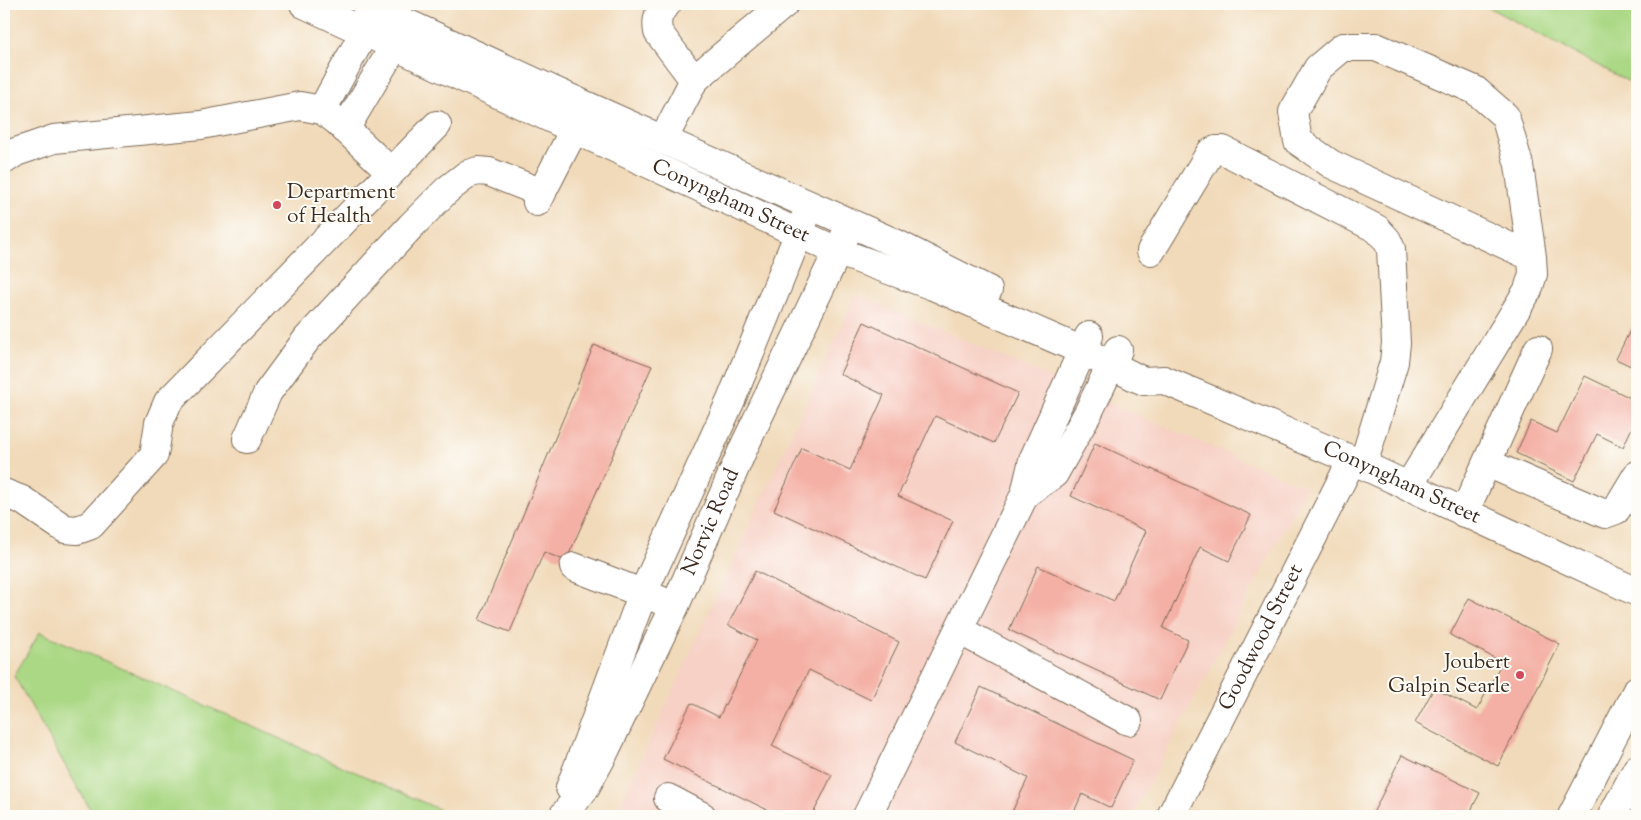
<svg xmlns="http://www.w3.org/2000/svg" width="1641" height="820" font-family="'Sorts Mill Goudy',serif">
  <rect width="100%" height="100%" fill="#fdfcf7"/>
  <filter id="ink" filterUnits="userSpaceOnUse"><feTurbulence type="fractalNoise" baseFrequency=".02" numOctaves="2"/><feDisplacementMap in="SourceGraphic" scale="10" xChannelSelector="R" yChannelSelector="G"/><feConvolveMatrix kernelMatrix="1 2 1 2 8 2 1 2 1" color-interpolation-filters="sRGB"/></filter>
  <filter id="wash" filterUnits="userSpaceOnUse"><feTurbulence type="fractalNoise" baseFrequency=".0096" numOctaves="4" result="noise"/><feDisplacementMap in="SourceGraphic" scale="20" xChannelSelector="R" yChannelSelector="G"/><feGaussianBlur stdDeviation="1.12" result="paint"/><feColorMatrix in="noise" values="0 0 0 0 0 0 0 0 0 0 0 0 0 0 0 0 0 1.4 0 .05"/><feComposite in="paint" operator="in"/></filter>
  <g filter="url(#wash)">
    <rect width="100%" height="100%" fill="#f1daba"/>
    <path fill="#f7d1c6" d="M856,294L1306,487L1132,816H615Z"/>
    <g fill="#abd885" stroke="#738152">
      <path d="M1482,4H1637V86Z"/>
      <path d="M40,632L454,816H94L14,676Z"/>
    </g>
    <g id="blocks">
      <g fill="#f4b0a5">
        <path d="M1637,316V369L1616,359Z"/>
        <path d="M864,322L1018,393L994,443L935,416L898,496L953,521L925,580L774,510L802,448L850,470L884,395L840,374Z"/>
        <path d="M594,345L652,366L566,561L544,552L510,632L479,620Z"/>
        <path d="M1585,376L1637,401V417L1623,447L1597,434L1574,481L1516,453L1531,421L1557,433Z"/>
        <path d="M1095,443L1251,515L1229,561L1200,547L1163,628L1188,640L1160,700L1009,630L1038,566L1114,601L1146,531L1071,496Z"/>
        <path d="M755,571L899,642L871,700L809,670L772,746L832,775L812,816H780L663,759L691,703L719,717L757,640L728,625Z"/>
        <path d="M1469,598L1560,644L1498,766L1415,723L1434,688L1477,710L1502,662L1450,635Z"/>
        <path d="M981,687L1133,760L1111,808L1082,794L1072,816H1010L1028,778L955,742Z"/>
        <path d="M1402,755L1480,793L1468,816L1372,815Z"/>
      </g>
    </g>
  </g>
  <g filter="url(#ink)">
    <use href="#blocks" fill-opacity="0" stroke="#7b6855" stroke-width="1"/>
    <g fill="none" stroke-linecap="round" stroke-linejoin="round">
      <g stroke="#7b6855" stroke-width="30">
        <g id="minor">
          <path id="s1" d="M304,4L839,252L933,286L1083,351L1137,378L1144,381L1164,380L1185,389L1352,460L1637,592"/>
          <path d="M365,4L585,105L895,243L988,290"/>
          <path d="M667,4C658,11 656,20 658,32L694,80L784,4"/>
          <path d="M322,110L373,16"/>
          <path d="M345,129L395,45L402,27"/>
          <path d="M663,140L694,80"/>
          <path d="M4,160L16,152L54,139L201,125L300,106L322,110L336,120L391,172"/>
          <path d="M537,202L582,114"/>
          <path d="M1151,251L1210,153L1216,150H1223L1377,229L1387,240L1391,249L1396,343L1394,362L1363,465"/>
          <path d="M247,439L268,392L307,339L411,226L447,190L468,174L478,171L489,172L542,193"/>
          <path d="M1487,463L1605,514L1616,510L1637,475"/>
          <path d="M1408,487L1528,290L1533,274L1532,257L1519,165L1505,116L1475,90L1376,47H1343L1318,68L1293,112L1298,141L1331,164L1532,257"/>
          <path d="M4,493L22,500L65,529L77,530L91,525L154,455L159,423L168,402L437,125"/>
          <path d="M1025,494L1054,474L1089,411L1118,350"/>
          <path d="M1464,513L1538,349"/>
          <path d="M574,567L660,600"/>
          <path d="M959,630L1128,721"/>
          <path d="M570,788L643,593L731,400L805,218"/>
          <path d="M668,798L702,816"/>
          <path id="s2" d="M563,816L585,788L602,757L675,606L744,447L845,236"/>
          <path d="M867,816L1025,494L1033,460L1089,336"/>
          <path id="s3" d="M1171,816L1352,460"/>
        </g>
      </g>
      <g stroke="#7b6855" stroke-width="30">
        <g id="major">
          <path d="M1572,816L1637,690"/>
          <path d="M1612,816L1637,769"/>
        </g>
      </g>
      <use href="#minor" stroke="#fff" stroke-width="28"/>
      <use href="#major" stroke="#fff" stroke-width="28"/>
    </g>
  </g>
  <g fill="#d1495b" stroke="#fdfcf7" stroke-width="2">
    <circle cx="277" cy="205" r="5"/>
    <circle cx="1520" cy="675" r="5"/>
  </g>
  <g text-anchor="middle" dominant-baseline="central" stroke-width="4" stroke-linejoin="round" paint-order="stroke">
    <g font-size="21" fill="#3b2a1e" stroke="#fdfcf7" text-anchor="start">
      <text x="287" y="193">Department<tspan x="287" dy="24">of Health</tspan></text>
      <text x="1510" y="663" text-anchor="end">Joubert<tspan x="1510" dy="24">Galpin Searle</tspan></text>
    </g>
    <g font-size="21" fill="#3b2a1e" stroke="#fdfcf7">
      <text stroke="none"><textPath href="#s1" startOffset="470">Conyngham Street</textPath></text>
      <text stroke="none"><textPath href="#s1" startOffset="1200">Conyngham Street</textPath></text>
      <text stroke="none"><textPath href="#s2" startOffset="330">Norvic Road</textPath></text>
      <text stroke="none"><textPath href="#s3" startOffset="200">Goodwood Street</textPath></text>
    </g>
  </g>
  <rect width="1641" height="820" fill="none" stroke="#fdfcf7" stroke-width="20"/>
</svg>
